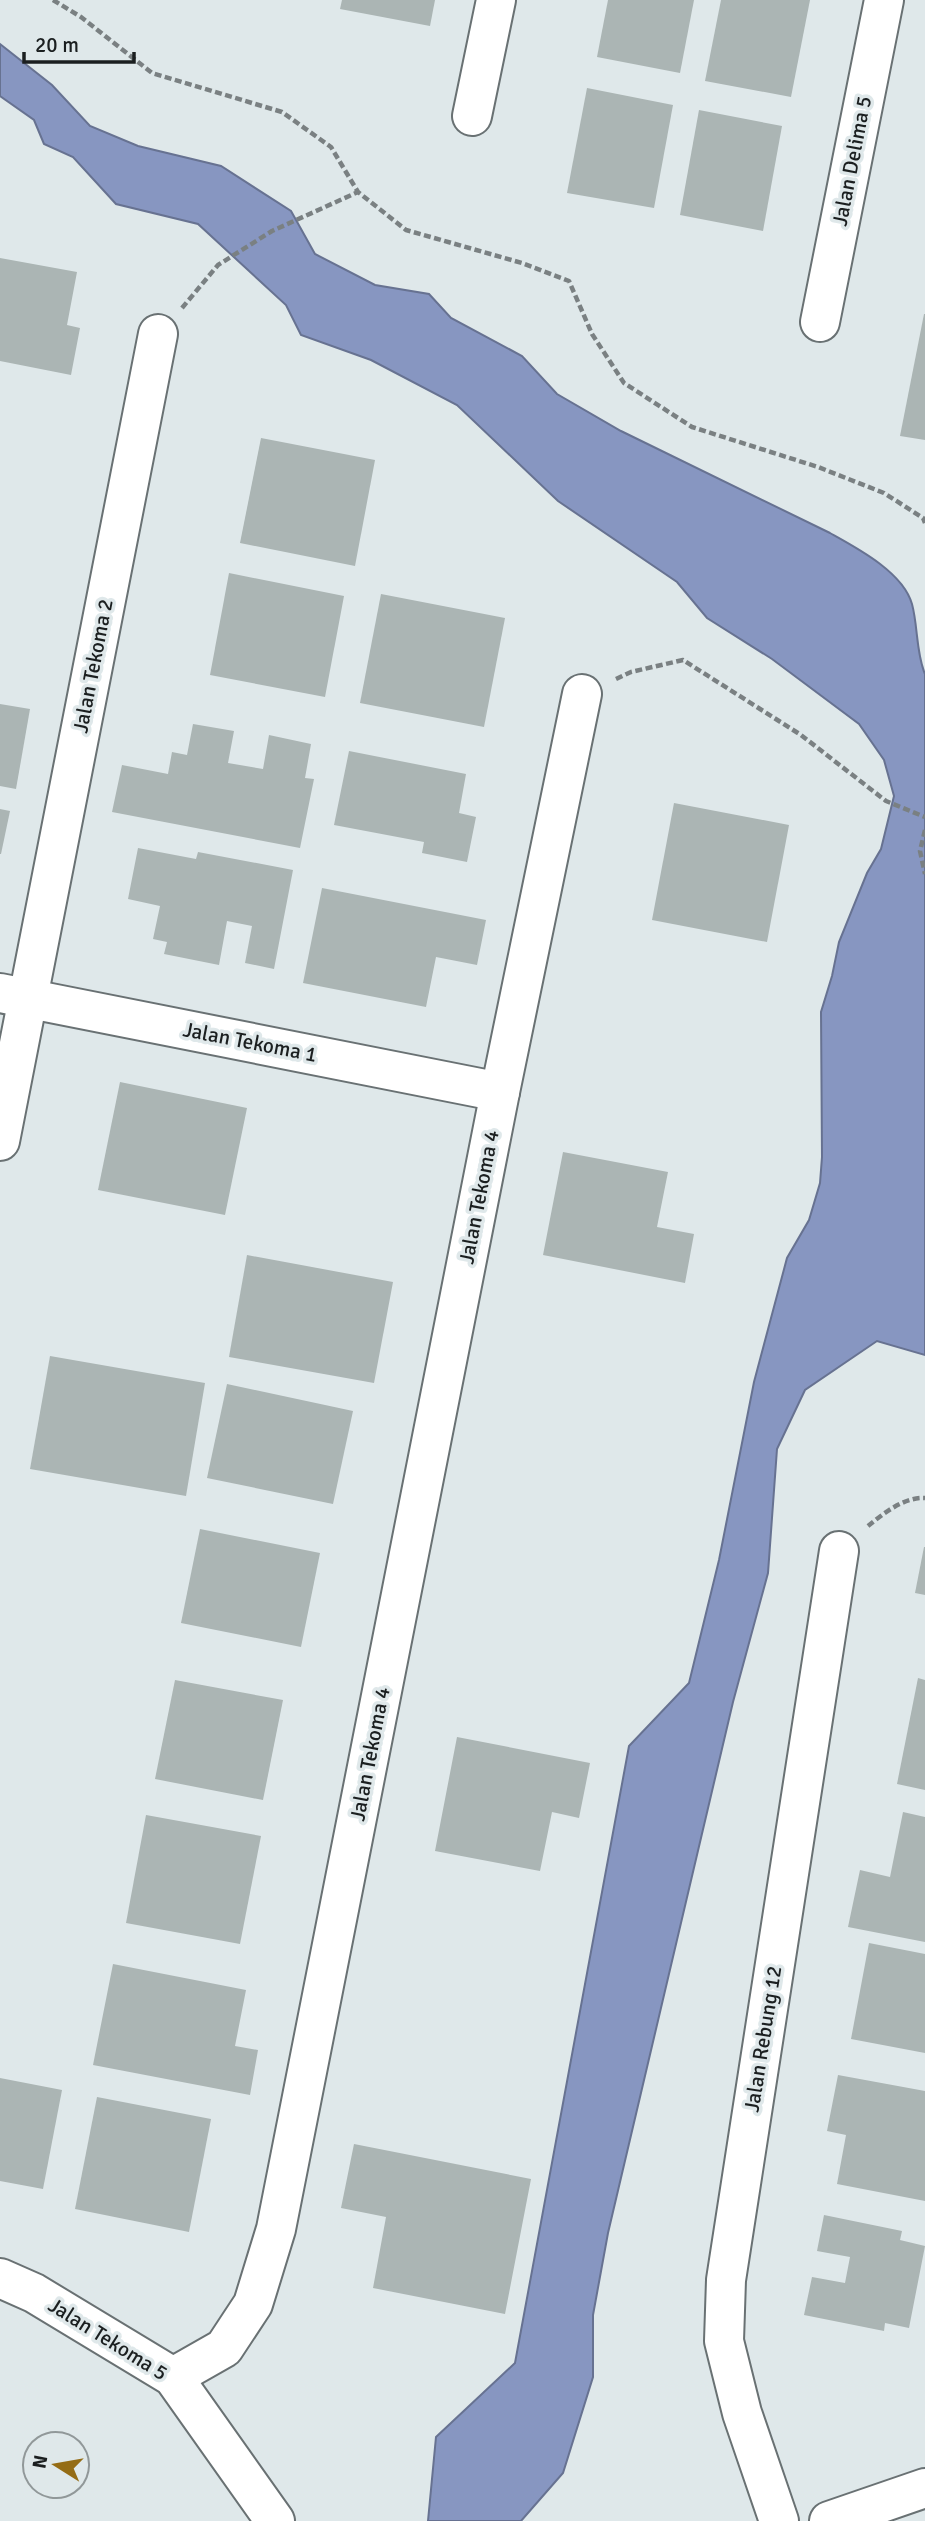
<svg xmlns="http://www.w3.org/2000/svg" width="925" height="2521" font-family="Signika,sans-serif">
  <rect width="100%" height="100%" fill="#dfe8ea"/>
  <path fill="#8796c1" stroke="#677291" stroke-width="2" d="M0,44L52,85L90,126L138,146L221,166L291,211L315,254L375,285L429,294L451,318L522,356L557,394L621,431L830,533C857,548 903,572 912,604C918,626 916,653 925,674V1355L877,1341L805,1390L777,1449L768,1573L733,1702L608,2233L593,2315V2377L563,2473L521,2521H428L436,2437L515,2363L629,1746L689,1683L719,1560L754,1382L787,1258L809,1220L820,1183L822,1157L821,1012L832,976L839,942L867,873L881,849L894,796L884,760L859,724L772,659L707,618L677,582L558,501L457,405L371,360L301,335L286,305L198,224L116,204L73,157L44,144L34,120L0,96Z"/>
  <g fill="#abb5b4">
    <path d="M342,0H435L430,26L340,9Z"/>
    <path d="M608,0H694L680,73L597,57Z"/>
    <path d="M721,0H810L791,97L705,81Z"/>
    <path d="M587,88L673,105L654,208L567,193Z"/>
    <path d="M699,110L782,126L763,231L680,215Z"/>
    <path d="M0,258L77,272L67,325L80,328L71,375L0,361Z"/>
    <path d="M924,314H925V440L900,436Z"/>
    <path d="M261,438L375,460L355,566L240,543Z"/>
    <path d="M229,573L344,596L325,697L210,675Z"/>
    <path d="M381,594L505,618L484,727L360,703Z"/>
    <path d="M0,704L30,709L16,789L0,786Z"/>
    <path d="M193,724L234,731L228,763L263,769L269,735L311,744L305,778L314,779L300,848L112,812L122,765L168,774L172,752L187,755Z"/>
    <path d="M349,751L466,774L459,813L476,817L467,862L422,853L424,842L334,825Z"/>
    <path d="M674,803L789,825L767,942L652,920Z"/>
    <path d="M0,809L10,811L1,854H0Z"/>
    <path d="M138,848L196,859L198,852L293,870L274,969L245,963L252,926L227,921L219,965L164,954L167,942L153,939L160,906L128,899Z"/>
    <path d="M322,888L486,920L477,965L436,957L426,1007L303,983Z"/>
    <path d="M120,1082L247,1108L225,1215L98,1190Z"/>
    <path d="M563,1152L668,1172L657,1227L694,1234L685,1283L543,1255Z"/>
    <path d="M247,1255L393,1282L374,1383L229,1357Z"/>
    <path d="M50,1356L205,1383L186,1496L30,1469Z"/>
    <path d="M227,1384L353,1411L333,1504L207,1478Z"/>
    <path d="M200,1529L320,1553L301,1647L181,1623Z"/>
    <path d="M924,1547H925V1595L915,1593Z"/>
    <path d="M918,1678L925,1680V1790L897,1784Z"/>
    <path d="M175,1680L283,1700L263,1800L155,1779Z"/>
    <path d="M457,1737L590,1763L579,1818L552,1812L540,1871L435,1851Z"/>
    <path d="M903,1812L925,1817V1942L848,1927L860,1870L890,1877Z"/>
    <path d="M146,1815L261,1836L240,1944L126,1923Z"/>
    <path d="M869,1943L925,1954V2053L851,2039Z"/>
    <path d="M113,1964L246,1990L235,2046L258,2050L250,2095L93,2065Z"/>
    <path d="M838,2075L925,2091V2201L837,2184L846,2135L827,2131Z"/>
    <path d="M0,2078L62,2090L43,2189L0,2181Z"/>
    <path d="M97,2097L211,2119L189,2232L75,2209Z"/>
    <path d="M354,2144L531,2179L505,2314L373,2288L386,2217L341,2208Z"/>
    <path d="M824,2215L902,2231L900,2240L925,2246L909,2328L885,2323L884,2331L804,2315L812,2277L845,2283L850,2257L817,2251Z"/>
  </g>
  <g fill="none" stroke-linecap="round" stroke-linejoin="round">
    <g stroke="#697173" stroke-width="42">
      <g id="minor">
        <path d="M472,116L496,0"/>
        <path d="M820,322L884,0"/>
        <path d="M0,993L500,1092"/>
        <path d="M0,1141L158,334"/>
        <path d="M0,2278L34,2293L173,2377L275,2521"/>
        <path d="M173,2377L224,2348L253,2304L276,2229L500,1092L582,694"/>
        <path d="M779,2521L742,2413L724,2341L726,2280L839,1551"/>
        <path d="M829,2521L925,2488"/>
      </g>
    </g>
    <g stroke="#7a8082" stroke-width="4.5" stroke-dasharray="7 3.5" stroke-linecap="butt">
      <path d="M53,0L81,17L152,73L282,112L331,147L358,192L406,230L522,263L569,281L592,334L624,383L692,427L818,467L884,493L923,518L925,523"/>
      <path d="M182,308L218,265L272,231L358,192"/>
      <path d="M616,679L631,672L683,660L801,735L886,801L925,817"/>
      <path d="M925,830L920,851L925,874"/>
      <path d="M868,1526C884,1513 904,1497 925,1498"/>
    </g>
    <use href="#minor" stroke="#fff" stroke-width="38"/>
  </g>
  <g text-anchor="middle" dominant-baseline="central" stroke-width="7" stroke-linejoin="round" paint-order="stroke">
    <g font-size="21" fill="#1b1f20" stroke="#dfe8ea">
      <text transform="translate(852 161) rotate(-79)">Jalan Delima 5</text>
      <text transform="translate(93 666) rotate(-79)">Jalan Tekoma 2</text>
      <text transform="translate(250 1042) rotate(11)">Jalan Tekoma 1</text>
      <text transform="translate(479 1197) rotate(-79)">Jalan Tekoma 4</text>
      <text transform="translate(370 1754) rotate(-79)">Jalan Tekoma 4</text>
      <text transform="translate(763 2039) rotate(-81)">Jalan Rebung 12</text>
      <text transform="translate(108 2339) rotate(32)">Jalan Tekoma 5</text>
    </g>
  </g>
  <g transform="translate(56 2465) rotate(281)"><circle r="33" fill="#dfe8ea" stroke="#919899" stroke-width="2"/>
  <path d="M0-5L12 26L0 18L-12 26Z" fill="#946c15"/>
  <text y="-10" font-size="19" font-weight="bold" text-anchor="middle" fill="#1b1f20">N</text>
  </g>
  <path d="M24 52v10h110v-10" fill="none" stroke="#1b1f20" stroke-width="3.5"/>
  <text x="35" y="52" font-size="21" fill="#1b1f20" stroke="#dfe8ea" stroke-width="5" paint-order="stroke">20 m</text>
</svg>
